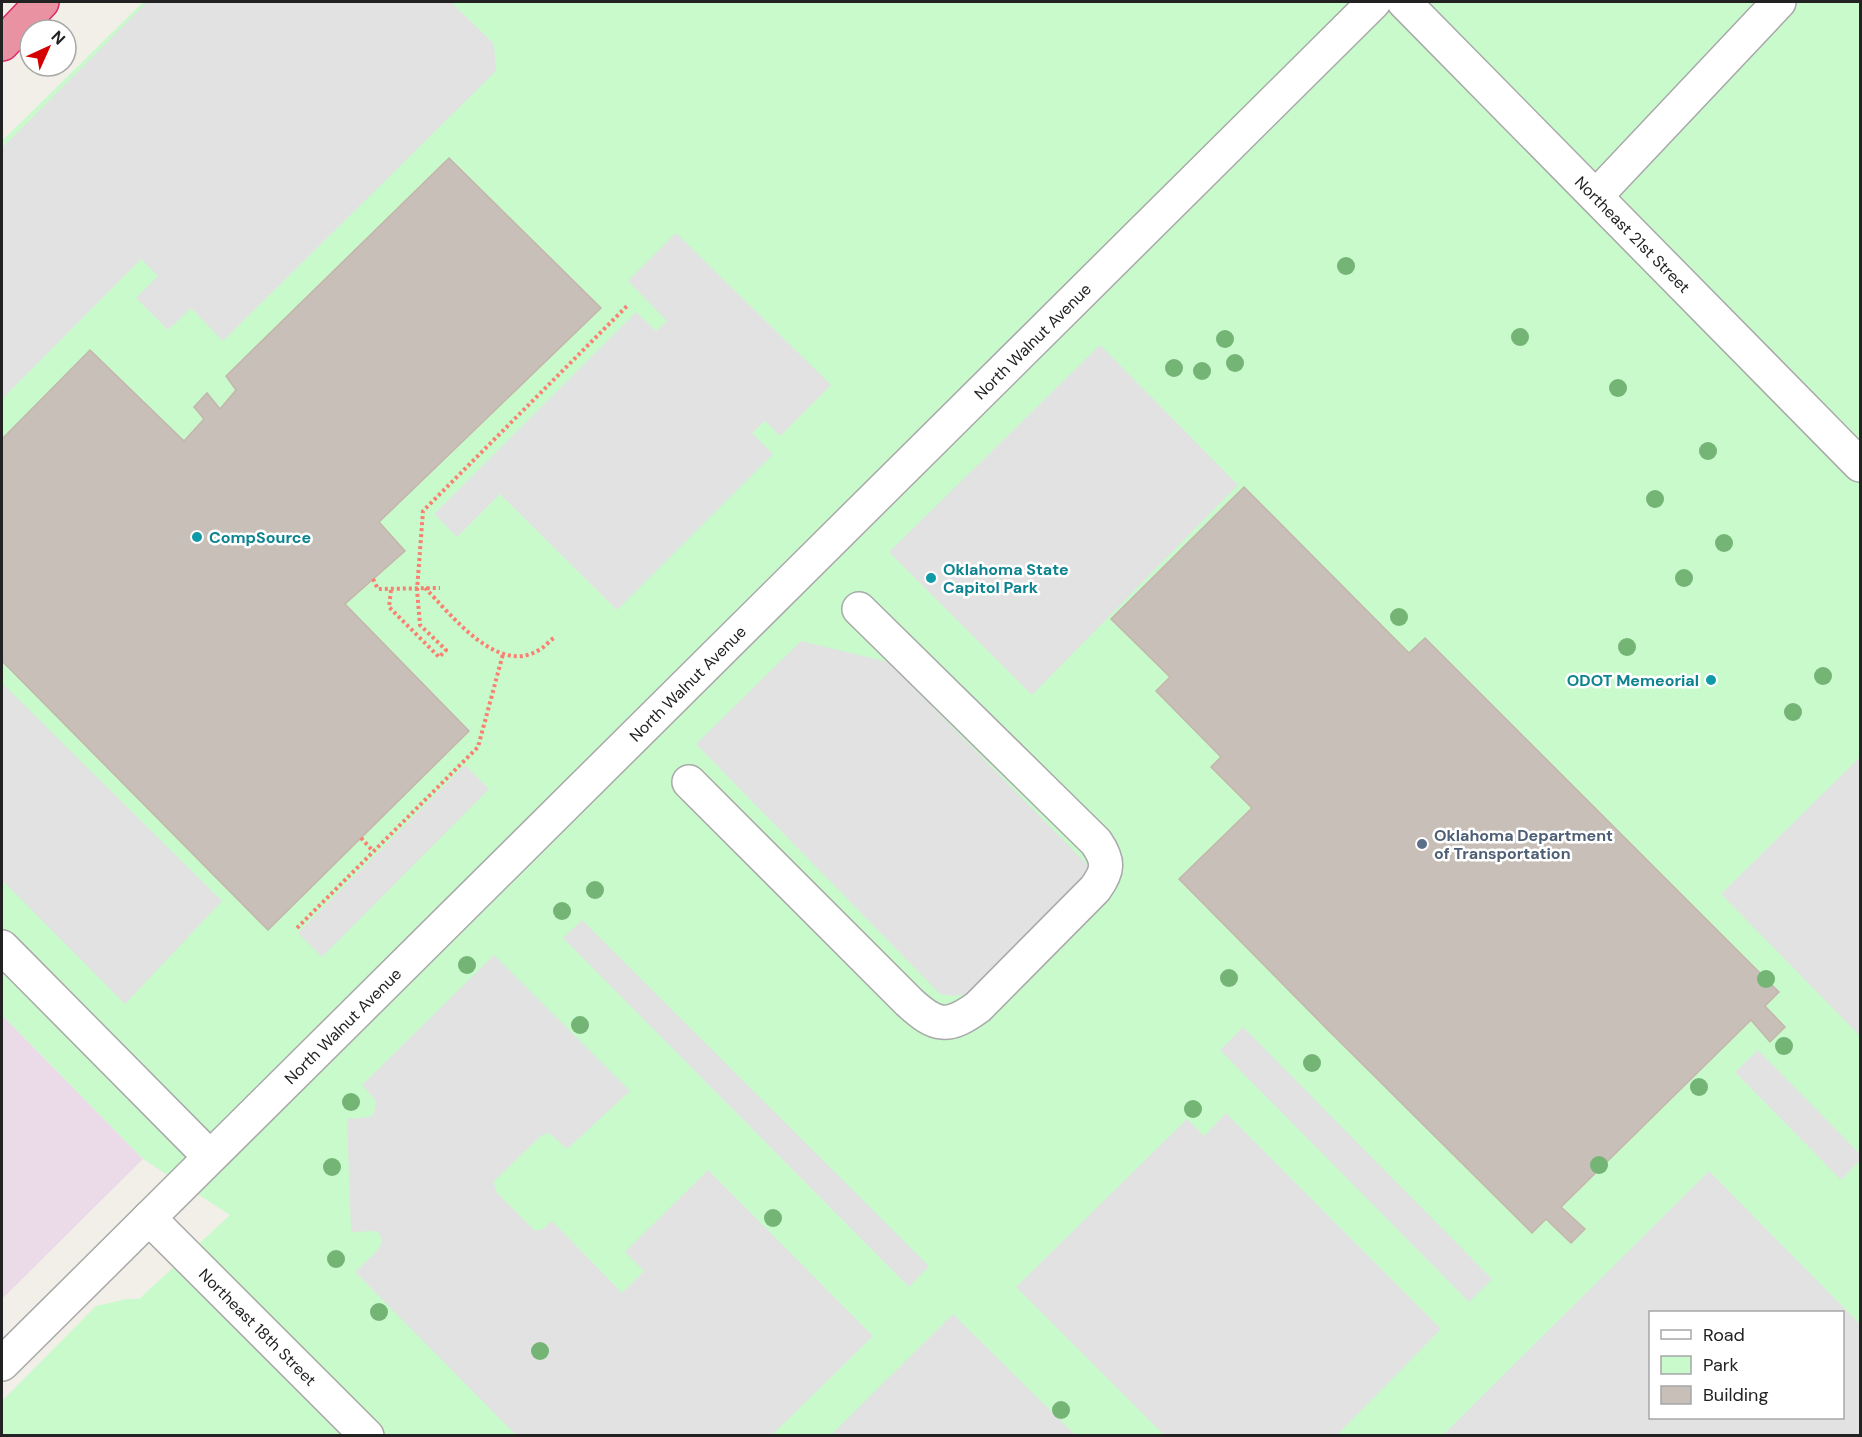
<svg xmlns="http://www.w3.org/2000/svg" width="1862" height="1437" font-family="'DM Sans',sans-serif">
  <rect width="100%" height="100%" fill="#f2efe9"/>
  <path fill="#ebdbe8" d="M2,1015L143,1159L2,1299Z"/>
  <path fill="#c8facc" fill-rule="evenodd" d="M143,2H1860V1435L2,1436V1401L96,1306L127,1299H139L230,1215L143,1159L2,1015V141ZM1650,1312H1842V1418H1650Z"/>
  <g fill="#e2e2e2" fill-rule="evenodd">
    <path d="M147,2H451L494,44L496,71L223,341L191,308L168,330L136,298L158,276L141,259L2,399V148Z"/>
    <path d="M676,233L831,385L780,436L765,421L752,433L773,454L617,610L500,494L457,537L434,514L636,312L656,331L667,321L628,281Z"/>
    <path d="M1100,345L1238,485L1032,695L889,552Z"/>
    <path d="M801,641L888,662L1087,864L1090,872L974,993L953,996L940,994L696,744Z"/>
    <path d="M2,683L222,901L125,1004L2,880Z"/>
    <path d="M1860,757V1036L1721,894Z"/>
    <path d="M465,765L489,789L322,957L298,933Z"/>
    <path d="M582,920L929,1266L909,1287L563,938Z"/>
    <path d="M494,955L630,1091L567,1149L549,1133L542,1135L495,1180L494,1183L496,1192L534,1230H541L552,1221L622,1293L644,1271L625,1252L708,1170L873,1336L772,1435H516L355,1272L377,1251L382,1242L379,1233L375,1231L351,1232L347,1119L369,1117L374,1114L376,1101L362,1085Z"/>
    <path d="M1243,1027L1492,1279L1469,1302L1220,1050Z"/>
    <path d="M1758,1050L1860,1154V1160L1841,1180L1735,1072Z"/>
    <path d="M1226,1113L1441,1329L1337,1435H1164L1016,1287L1187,1119L1204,1136Z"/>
    <path d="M1709,1171L1860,1324V1435H1443ZM1650,1312H1842V1418H1650Z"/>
    <path d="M953,1314L1075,1435H831Z"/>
  </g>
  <g fill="#c7bfb8" stroke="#c4b6ab" stroke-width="1.5">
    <path d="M449,158L601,308L379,522L405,551L345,604L469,731L268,930L2,661V439L90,350L184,441L204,419L194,407L207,393L220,409L236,390L226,376Z"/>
    <path d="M1244,487L1409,653L1425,638L1779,992L1765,1006L1785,1027L1770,1042L1751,1020L1561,1207L1585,1229L1571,1243L1546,1219L1532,1233L1327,1029L1179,879L1252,808L1211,767L1221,757L1156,691L1170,677L1111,619Z"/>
  </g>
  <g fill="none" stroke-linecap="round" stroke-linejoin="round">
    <g stroke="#a9a9a9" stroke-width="36">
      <g id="minor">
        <path id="s1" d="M1404,2L1860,465"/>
        <path d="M1596,196L1779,2"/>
        <path d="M689,782L909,1002C936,1027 948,1029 978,1007L1095,889C1109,870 1109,861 1096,842L859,609"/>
        <path d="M2,947L209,1156"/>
        <path id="s2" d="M149,1218L367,1436"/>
        <path id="s3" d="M2,1364L1374,2"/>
      </g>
    </g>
    <g stroke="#dc2a67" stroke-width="36">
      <path id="highway" d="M2,44L42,2"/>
    </g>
    <g stroke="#fa8072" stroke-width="4" stroke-dasharray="3 3" stroke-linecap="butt">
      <path d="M373,579L378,589L440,588"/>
      <path d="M425,588C451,614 497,676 539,650C545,647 549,641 554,638"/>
      <path d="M391,590L389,607L439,657L446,650L420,625L417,590L423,511L628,305"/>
      <path d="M361,838L373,851"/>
      <path d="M297,928L478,747L503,654"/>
    </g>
    <use href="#minor" stroke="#fff" stroke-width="33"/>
    <use href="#highway" stroke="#e892a2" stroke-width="33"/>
  </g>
  <g fill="#74b475">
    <circle cx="1346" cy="266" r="9"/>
    <circle cx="1520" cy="337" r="9"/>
    <circle cx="1225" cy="339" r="9"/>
    <circle cx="1235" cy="363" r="9"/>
    <circle cx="1174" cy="368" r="9"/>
    <circle cx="1202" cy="371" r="9"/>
    <circle cx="1618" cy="388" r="9"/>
    <circle cx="1708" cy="451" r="9"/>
    <circle cx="1655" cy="499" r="9"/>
    <circle cx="1724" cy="543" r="9"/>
    <circle cx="1684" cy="578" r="9"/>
    <circle cx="1399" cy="617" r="9"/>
    <circle cx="1627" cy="647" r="9"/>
    <circle cx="1823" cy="676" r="9"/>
    <circle cx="1793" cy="712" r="9"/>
    <circle cx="595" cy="890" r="9"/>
    <circle cx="562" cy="911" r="9"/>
    <circle cx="467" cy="965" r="9"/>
    <circle cx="1229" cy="978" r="9"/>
    <circle cx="1766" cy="979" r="9"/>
    <circle cx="580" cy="1025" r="9"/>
    <circle cx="1784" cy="1046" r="9"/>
    <circle cx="1312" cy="1063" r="9"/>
    <circle cx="1699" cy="1087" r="9"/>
    <circle cx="351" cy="1102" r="9"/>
    <circle cx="1193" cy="1109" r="9"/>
    <circle cx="1599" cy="1165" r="9"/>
    <circle cx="332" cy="1167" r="9"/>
    <circle cx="773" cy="1218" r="9"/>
    <circle cx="336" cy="1259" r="9"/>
    <circle cx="379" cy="1312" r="9"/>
    <circle cx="540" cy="1351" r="9"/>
    <circle cx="1061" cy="1410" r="9"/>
  </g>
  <g fill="#0f9aa8" stroke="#fff" stroke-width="2">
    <circle cx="197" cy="537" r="6"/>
    <circle cx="931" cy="578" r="6"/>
    <circle cx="1711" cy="680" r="6"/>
  </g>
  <circle fill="#5c6f8a" stroke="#fff" stroke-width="2" cx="1422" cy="844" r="6"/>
  <g text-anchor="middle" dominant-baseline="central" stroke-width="5" stroke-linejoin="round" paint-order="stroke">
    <g font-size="16" fill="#222" stroke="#fff">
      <text stroke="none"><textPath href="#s1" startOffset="326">Northeast 21st Street</textPath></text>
      <text stroke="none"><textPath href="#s3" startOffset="1452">North Walnut Avenue</textPath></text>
      <text stroke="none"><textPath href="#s3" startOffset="966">North Walnut Avenue</textPath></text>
      <text stroke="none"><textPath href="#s3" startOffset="480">North Walnut Avenue</textPath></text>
      <text stroke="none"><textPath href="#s2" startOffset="154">Northeast 18th Street</textPath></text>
    </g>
    <g font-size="16" font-weight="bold" fill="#0d838f" stroke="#fff" text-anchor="start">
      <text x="209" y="537">CompSource</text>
      <text x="943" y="569">Oklahoma State<tspan x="943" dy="18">Capitol Park</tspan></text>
      <text x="1699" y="680" text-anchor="end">ODOT Memeorial</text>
    </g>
    <g font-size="16" font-weight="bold" fill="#4e5e75" stroke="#fff" text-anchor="start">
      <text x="1434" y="835">Oklahoma Department<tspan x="1434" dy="18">of Transportation</tspan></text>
    </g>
  </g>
  <rect width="1862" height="1437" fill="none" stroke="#222222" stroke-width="6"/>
  <rect x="1649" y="1311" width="195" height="108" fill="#ffffff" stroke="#a7a7a7" stroke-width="1.5"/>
  <rect x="1661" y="1330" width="30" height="9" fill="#ffffff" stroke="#a7a7a7" stroke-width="1.5"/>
  <text x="1703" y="1341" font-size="18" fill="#222222">Road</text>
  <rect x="1661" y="1356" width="30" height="18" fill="#c8facc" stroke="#a7a7a7" stroke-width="1.5"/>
  <text x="1703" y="1371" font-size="18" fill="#222222">Park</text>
  <rect x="1661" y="1386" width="30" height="18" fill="#c7bfb8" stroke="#a7a7a7" stroke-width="1.5"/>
  <text x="1703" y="1401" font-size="18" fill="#222222">Building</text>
  <g transform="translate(48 48) rotate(45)"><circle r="28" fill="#ffffff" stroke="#a7a7a7" stroke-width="1.5"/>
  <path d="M0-4.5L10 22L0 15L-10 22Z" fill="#d40000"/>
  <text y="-9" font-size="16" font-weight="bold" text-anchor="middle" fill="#222222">N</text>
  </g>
</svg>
